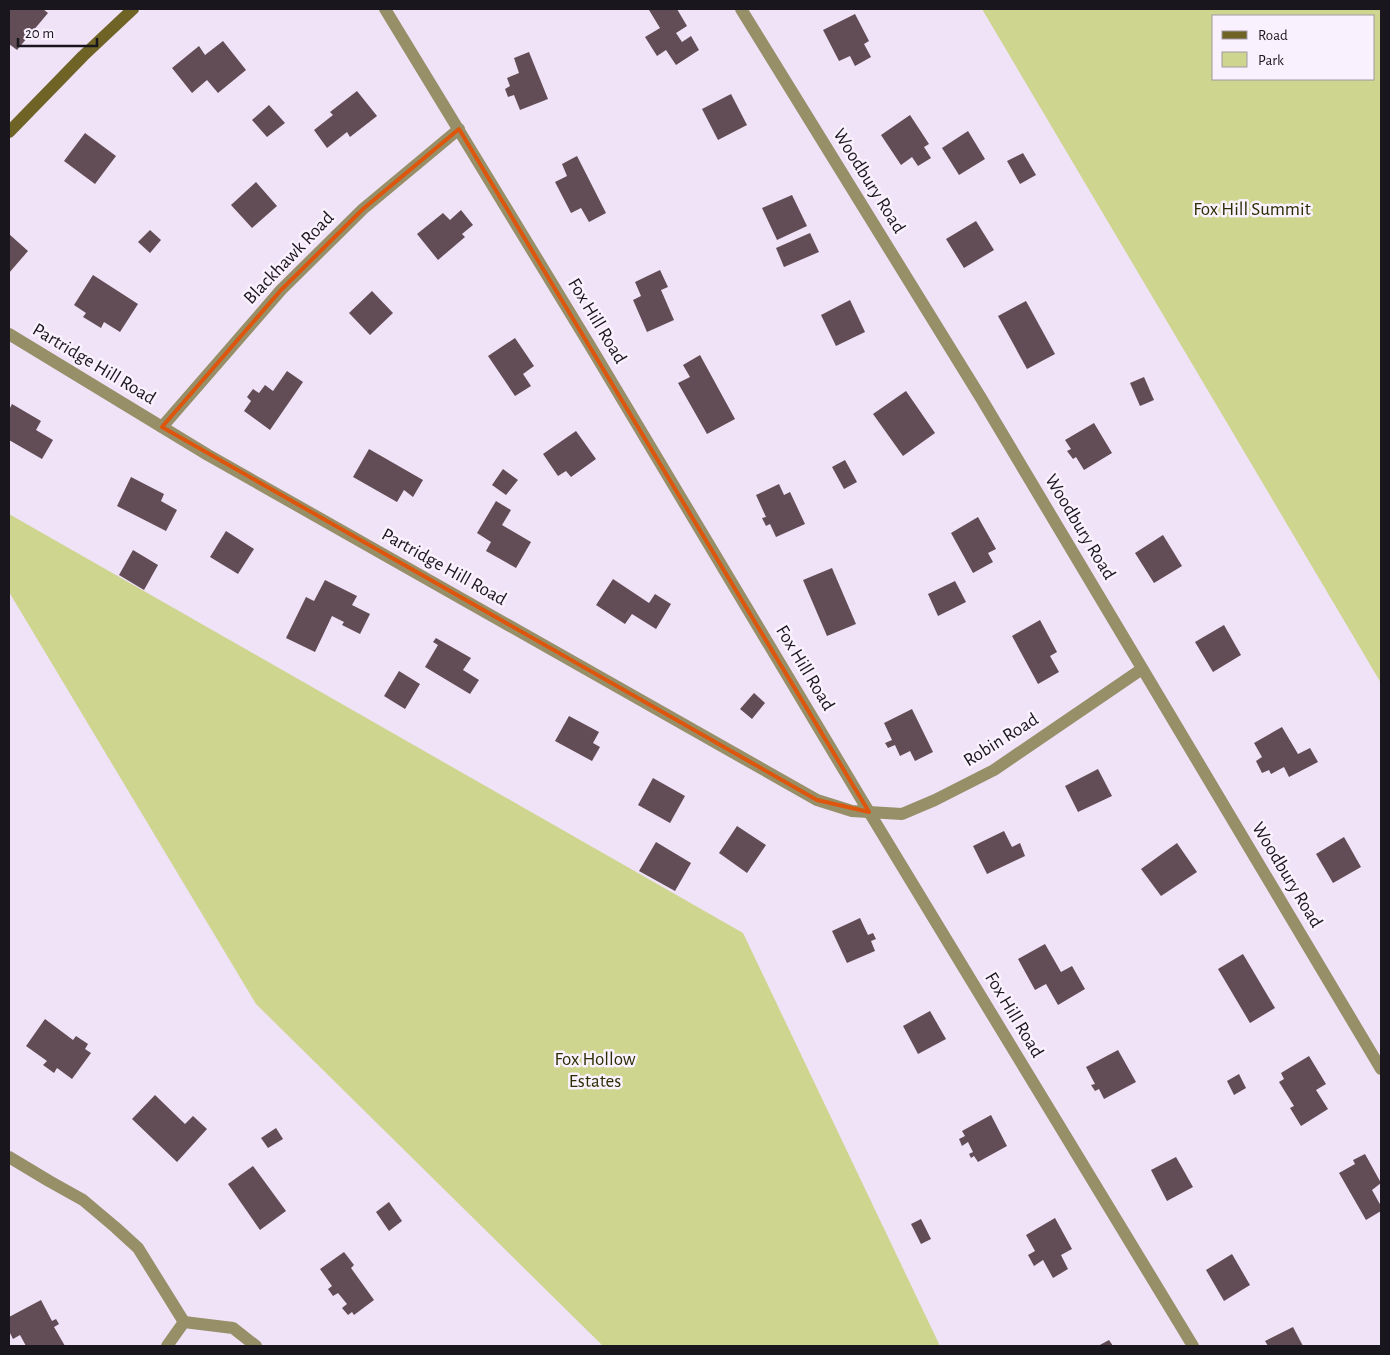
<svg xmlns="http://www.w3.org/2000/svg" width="1390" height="1355" font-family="'Alegreya Sans',sans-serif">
  <rect width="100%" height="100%" fill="#f0e2f7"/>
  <g fill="#cdd58f" fill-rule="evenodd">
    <path d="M982,9H1381V683ZM1214,16H1374V79H1214Z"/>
    <path d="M9,514L743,933L940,1346H603L256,1004L9,592Z"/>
  </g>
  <g fill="#624d57">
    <path d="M9,9H43L48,13L17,50L9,44Z"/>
    <path d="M651,9H677L687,26L676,33L682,42L691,36L699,50L676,65L666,50L657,56L645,37L660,28L649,10Z"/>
    <path d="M855,14L869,41L864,44L871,57L855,66L850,56L839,61L823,30Z"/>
    <path d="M223,41L246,70L218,93L207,80L192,93L172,68L199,46L205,55Z"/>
    <path d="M529,52L548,99L520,110L514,95L508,97L505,89L510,86L507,78L519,73L514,58Z"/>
    <path d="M357,91L377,116L350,137L347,132L327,148L314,130L333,115L330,112Z"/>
    <path d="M731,94L747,125L718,140L702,109Z"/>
    <path d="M269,105L285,123L267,137L252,120Z"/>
    <path d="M910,115L929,144L924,147L931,158L918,166L912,157L901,165L881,135Z"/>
    <path d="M968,131L985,159L959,175L942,148Z"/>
    <path d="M85,133L116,156L95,184L64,161Z"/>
    <path d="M1023,153L1036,175L1020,184L1007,161Z"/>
    <path d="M577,156L606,213L589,222L581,208L571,213L555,182L567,176L562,164Z"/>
    <path d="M256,182L277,206L252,228L231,205Z"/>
    <path d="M792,195L807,226L777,240L762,208Z"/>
    <path d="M461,210L473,225L462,234L465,237L438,260L417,234L443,213L450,220Z"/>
    <path d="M976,221L994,250L964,268L946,239Z"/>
    <path d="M150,230L161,240L150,253L138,242Z"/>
    <path d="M810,233L819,252L784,267L776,248Z"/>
    <path d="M9,234L28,251L9,273Z"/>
    <path d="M660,270L668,287L661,290L674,320L647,332L633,300L641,296L635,282Z"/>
    <path d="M93,275L138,304L120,332L104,322L101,328L83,317L86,313L74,305Z"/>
    <path d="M372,291L393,313L370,335L349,313Z"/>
    <path d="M850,300L865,332L836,346L821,315Z"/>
    <path d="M1026,301L1055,354L1027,369L998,316Z"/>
    <path d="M515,338L534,366L523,374L531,386L515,396L488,356Z"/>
    <path d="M700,355L735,419L707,434L678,383L690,377L683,365Z"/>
    <path d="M287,371L303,382L270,430L244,411L251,401L247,397L253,389L259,393L265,385L273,391Z"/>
    <path d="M1144,377L1154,400L1140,406L1130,383Z"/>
    <path d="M906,391L935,433L903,456L873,414Z"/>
    <path d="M12,404L41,421L36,430L53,440L42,459L9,440V410Z"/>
    <path d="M1094,423L1112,453L1084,470L1076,457L1073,459L1067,451L1071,449L1065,440Z"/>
    <path d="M576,431L596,459L571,477L566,471L558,476L543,454Z"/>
    <path d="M369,449L423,480L413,497L404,490L397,502L353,477Z"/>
    <path d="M845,460L857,482L844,489L832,467Z"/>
    <path d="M503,469L518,480L506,495L492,485Z"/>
    <path d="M131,477L164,494L161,501L177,510L166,531L117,506Z"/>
    <path d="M779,484L784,495L790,492L805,524L776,537L770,524L766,526L762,518L766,517L756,495Z"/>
    <path d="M496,501L511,510L502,525L531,542L516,568L486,551L491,542L477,533Z"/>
    <path d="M978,517L996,549L988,553L993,562L973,573L951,533Z"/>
    <path d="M226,531L254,549L238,574L210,557Z"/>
    <path d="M1163,535L1182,566L1154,583L1135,553Z"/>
    <path d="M133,550L158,565L144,590L119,575Z"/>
    <path d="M832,568L856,624L827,636L803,580Z"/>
    <path d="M613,579L649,603L655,594L671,604L656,629L632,614L625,624L596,605Z"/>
    <path d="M325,580L357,596L352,605L370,614L360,634L342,625L344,622L332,616L315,652L286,638L306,597L314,601Z"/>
    <path d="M955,581L966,602L938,616L928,594Z"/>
    <path d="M1040,620L1057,652L1050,656L1059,672L1038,684L1012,636Z"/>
    <path d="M1224,625L1241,655L1213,672L1195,642Z"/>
    <path d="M436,638L471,658L463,670L479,680L470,694L425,667L438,645L433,642Z"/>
    <path d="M399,671L420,684L405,709L384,696Z"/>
    <path d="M754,693L765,703L752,719L740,709Z"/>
    <path d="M912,709L933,752L915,761L910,751L900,756L895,745L888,748L885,743L892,740L884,723Z"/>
    <path d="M569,716L599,732L593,743L600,747L592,761L555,741Z"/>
    <path d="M1282,727L1298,754L1310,748L1318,762L1289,777L1284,767L1271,774L1269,770L1262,773L1256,761L1262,757L1254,743Z"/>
    <path d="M1098,769L1112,796L1078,812L1065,786Z"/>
    <path d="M653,778L685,796L670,823L638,805Z"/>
    <path d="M737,826L766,845L747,873L719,853Z"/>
    <path d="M1004,831L1012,847L1020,843L1025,856L987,874L973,846Z"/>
    <path d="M1344,837L1361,867L1333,883L1316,854Z"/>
    <path d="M656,842L691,863L675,891L639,871Z"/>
    <path d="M1177,843L1197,872L1161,896L1141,869Z"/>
    <path d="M860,918L868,935L873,933L876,939L871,941L875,951L847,963L832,931Z"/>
    <path d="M1045,944L1061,972L1072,966L1085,989L1058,1005L1046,984L1035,990L1018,959Z"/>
    <path d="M1243,954L1275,1008L1250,1023L1218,969Z"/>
    <path d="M930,1011L946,1039L918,1054L903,1026Z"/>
    <path d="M45,1019L73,1040L76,1036L88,1044L85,1049L91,1053L72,1079L57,1068L54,1073L43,1065L47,1061L26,1046Z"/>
    <path d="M1118,1050L1136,1082L1104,1099L1099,1089L1095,1091L1091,1085L1095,1084L1086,1067Z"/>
    <path d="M1309,1056L1326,1084L1316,1090L1328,1109L1301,1126L1290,1108L1294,1106L1279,1082L1284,1079L1281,1073Z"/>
    <path d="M1239,1074L1246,1088L1234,1095L1227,1081Z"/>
    <path d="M155,1095L185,1124L193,1116L207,1129L177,1162L132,1119Z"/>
    <path d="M991,1115L1007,1146L978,1162L974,1156L971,1158L969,1154L973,1152L968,1142L962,1146L959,1139L965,1136L962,1131Z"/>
    <path d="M276,1128L283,1139L268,1148L261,1138Z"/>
    <path d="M1365,1154L1381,1183L1372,1190L1381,1206V1211L1366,1220L1339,1173L1355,1164L1353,1160Z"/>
    <path d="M1176,1157L1193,1187L1167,1201L1151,1170Z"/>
    <path d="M253,1166L286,1211L260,1230L228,1184Z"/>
    <path d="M389,1202L402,1221L389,1231L376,1212Z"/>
    <path d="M1055,1218L1072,1249L1061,1255L1068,1269L1053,1278L1043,1260L1034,1266L1028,1255L1035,1251L1026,1235Z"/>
    <path d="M921,1219L931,1239L921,1244L911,1224Z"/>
    <path d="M344,1252L354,1265L351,1268L374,1300L354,1315L352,1312L348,1315L342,1308L347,1304L338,1293L333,1296L328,1289L332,1286L320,1269Z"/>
    <path d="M1232,1254L1250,1285L1224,1301L1206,1270Z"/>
    <path d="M41,1300L52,1321L56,1319L59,1324L54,1327L65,1346H26L20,1335L13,1339L9,1331V1317Z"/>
    <path d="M1293,1327L1303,1346H1268L1265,1341Z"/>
    <path d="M1109,1340L1113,1346H1098Z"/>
  </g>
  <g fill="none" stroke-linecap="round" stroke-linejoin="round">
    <g stroke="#968f68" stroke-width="12">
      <path d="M385,9L589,344L863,802L1193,1346"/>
      <path d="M741,9L981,398L1381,1069"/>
      <path d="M9,334L208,455L817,800L852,811L902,814L935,800L994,770L1142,669"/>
      <path d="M162,427L281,290L363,209L459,129"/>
      <path d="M9,1157L49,1181L83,1200L115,1227L138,1248L184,1322"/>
      <path d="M167,1346L184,1322L233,1328L256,1346"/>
    </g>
    <path stroke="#6f6425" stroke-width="12" d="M9,132L83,56L133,9"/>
  </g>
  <path fill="none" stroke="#de560d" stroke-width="4" stroke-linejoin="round" d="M459,129L869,812L817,800L162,427L281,290L363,209Z"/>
  <g text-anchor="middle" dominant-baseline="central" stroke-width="5" stroke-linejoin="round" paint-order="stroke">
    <g font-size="19" fill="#1a161d" stroke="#faf1fe">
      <text transform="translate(869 181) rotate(58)">Woodbury Road</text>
      <text transform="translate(289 258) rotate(-46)">Blackhawk Road</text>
      <text transform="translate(597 321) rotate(59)">Fox Hill Road</text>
      <text transform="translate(94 364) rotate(31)">Partridge Hill Road</text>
      <text transform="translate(1080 527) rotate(59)">Woodbury Road</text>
      <text transform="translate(444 567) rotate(29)">Partridge Hill Road</text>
      <text transform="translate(805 668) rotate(59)">Fox Hill Road</text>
      <text transform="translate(1001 740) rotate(-32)">Robin Road</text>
      <text transform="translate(1287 875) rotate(59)">Woodbury Road</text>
      <text transform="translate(1014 1015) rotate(59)">Fox Hill Road</text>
    </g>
    <g font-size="19" fill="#2b2e03" stroke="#faf1fe">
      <text x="1252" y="209">Fox Hill Summit</text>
      <text x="595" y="1059">Fox Hollow<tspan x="595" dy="22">Estates</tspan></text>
    </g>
  </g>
  <rect width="1390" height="1355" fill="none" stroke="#1a161d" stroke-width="20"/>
  <rect x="1212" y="15" width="162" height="65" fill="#faf1fe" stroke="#a099a4"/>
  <rect x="1222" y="31" width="25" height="8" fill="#6f6425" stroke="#a099a4"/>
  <text x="1258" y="40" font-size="15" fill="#1a161d">Road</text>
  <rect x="1222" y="52" width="25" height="15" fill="#cdd58f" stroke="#a099a4"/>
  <text x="1258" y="65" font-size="15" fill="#1a161d">Park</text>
  <path d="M18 38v8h79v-8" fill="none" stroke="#1a161d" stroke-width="2.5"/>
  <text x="25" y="38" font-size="15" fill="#1a161d" stroke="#faf1fe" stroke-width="4" paint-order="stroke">20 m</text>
</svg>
